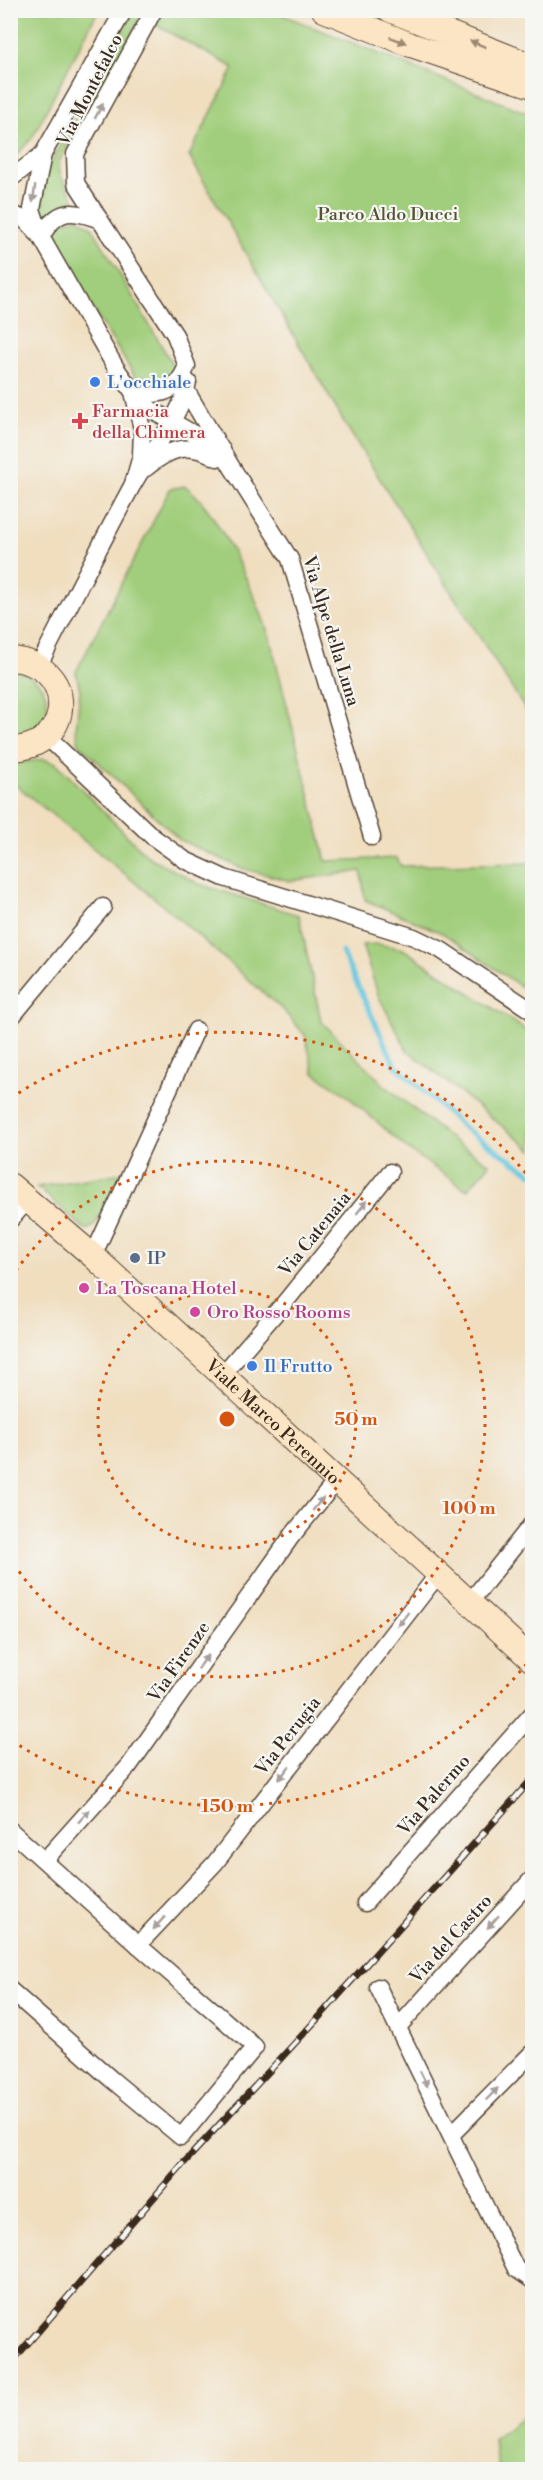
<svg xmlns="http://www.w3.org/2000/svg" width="543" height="2480" font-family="'Libre Bodoni',serif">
  <rect width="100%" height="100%" fill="#f6f6f2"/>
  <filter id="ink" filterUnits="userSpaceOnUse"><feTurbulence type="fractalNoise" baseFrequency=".0167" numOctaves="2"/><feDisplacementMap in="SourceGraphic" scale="12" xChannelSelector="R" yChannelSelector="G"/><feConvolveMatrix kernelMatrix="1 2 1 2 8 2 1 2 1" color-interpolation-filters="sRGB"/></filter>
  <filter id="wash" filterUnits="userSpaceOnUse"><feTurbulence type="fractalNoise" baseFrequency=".008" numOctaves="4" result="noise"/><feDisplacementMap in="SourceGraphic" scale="24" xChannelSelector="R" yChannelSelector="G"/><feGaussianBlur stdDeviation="1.35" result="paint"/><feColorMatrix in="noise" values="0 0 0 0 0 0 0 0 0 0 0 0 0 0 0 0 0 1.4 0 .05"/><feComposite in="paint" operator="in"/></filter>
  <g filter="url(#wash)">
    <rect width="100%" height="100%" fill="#f0debf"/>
    <g fill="#a1ce7b" stroke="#6e7c4c" stroke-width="1.5">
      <path d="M11,10L98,11L32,138L11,161Z"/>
      <path d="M134,11L144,12L59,162L60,174L78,207C59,205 55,209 43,224L40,208L47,170Z"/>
      <path d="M161,11H273L532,115V720L347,427L189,156L234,68L154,24Z"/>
      <path d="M78,218L92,227L174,367L169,380L156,388H147L136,378L54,247L52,234L62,222Z"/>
      <path d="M185,486C218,508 257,599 270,638L326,861L397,858L401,866L532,863V994L444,934L365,900L361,871L290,881L241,868L180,840L79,744L76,729L80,690L76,672L170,489Z"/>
      <path d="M10,670C60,674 59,738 11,737Z"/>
      <path d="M43,759L56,763L147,856L199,884L299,915L321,1021L384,1085L454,1141L490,1164L467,1190L410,1151L345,1094L314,1073L305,1035L283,1010L170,911L11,781V764Z"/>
      <path d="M377,944L403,949L532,1034V1150L407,1050L379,997L362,945Z"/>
      <path d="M122,1173L95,1225L89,1229H85L37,1187Z"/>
      <path d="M532,2410V2469H497L494,2439Z"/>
    </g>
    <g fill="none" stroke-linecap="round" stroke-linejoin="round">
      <path stroke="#60c4dd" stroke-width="5" d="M342,952L395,1065L464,1128L532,1174"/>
    </g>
  </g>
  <g filter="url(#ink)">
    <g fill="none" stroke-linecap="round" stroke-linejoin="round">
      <g stroke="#564536" stroke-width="19">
        <g id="street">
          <path d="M10,179L43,154"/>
          <path d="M10,213L24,219L38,234"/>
          <path d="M100,220L76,183L75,154L154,10"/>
          <path d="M41,237L32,209L43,154L124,10"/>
          <path d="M186,390L231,466L290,559L372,837"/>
          <path d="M133,392C161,397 175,394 187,366L175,335L100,220C72,209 57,208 41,237L116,368L133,392L142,429L141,456L133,484"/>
          <path d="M134,392L150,409L222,450"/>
          <path d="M146,468C170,448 189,441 217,458"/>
          <path d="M39,665C70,605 100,545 132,486C149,455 181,417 188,382"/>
          <path d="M47,737L153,837L185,860L224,878L414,937L441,950L532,1011"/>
          <path d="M10,1019L103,907"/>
          <path d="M10,1220L27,1201"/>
          <path d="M93,1256L196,1030"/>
          <path d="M222,1375L286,1301L390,1172"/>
          <path d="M470,1602L532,1524"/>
          <path d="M10,1830L138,1945L255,2047L181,2137L111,2079L10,1990"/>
          <path d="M45,1860L129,1766L291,1537L337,1480"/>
          <path d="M365,1903L532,1714"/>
          <path d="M138,1945L215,1863L439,1573"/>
          <path d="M378,1987L516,2269L532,2280"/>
          <path d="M399,2026L532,1879"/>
          <path d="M451,2135L532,2053"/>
        </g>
      </g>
      <g stroke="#564536" stroke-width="26">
        <g id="secondary">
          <path d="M324,10L411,45L532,86"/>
          <path d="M390,10L532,66"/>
          <path d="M10,659C77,662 77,748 10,749"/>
          <path id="s1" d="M10,1185L93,1256L532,1660"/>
        </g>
      </g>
      <use href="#street" stroke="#fff" stroke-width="16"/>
      <use href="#secondary" stroke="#fce5c4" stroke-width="24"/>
      <g stroke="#3b2a1e" stroke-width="7">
        <path id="rail" d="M10,2364L181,2166L320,2016L532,1779"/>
      </g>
      <use href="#rail" stroke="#f6f6f2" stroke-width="4.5" stroke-dasharray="14" stroke-linecap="butt"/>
    </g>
    <defs><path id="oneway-solid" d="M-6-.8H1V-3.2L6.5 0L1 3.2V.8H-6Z" transform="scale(1.5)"/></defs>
    <g fill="#9c8871">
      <use href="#oneway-solid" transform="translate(398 40) rotate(21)"/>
      <use href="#oneway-solid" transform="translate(478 44) rotate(-158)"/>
    </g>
    <g fill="#a79f9a">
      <use href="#oneway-solid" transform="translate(99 111) rotate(-61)"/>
      <use href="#oneway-solid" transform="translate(34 194) rotate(98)"/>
      <use href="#oneway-solid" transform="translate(362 1207) rotate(-51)"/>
      <use href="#oneway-solid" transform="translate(318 1504) rotate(-51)"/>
      <use href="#oneway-solid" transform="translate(403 1619) rotate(128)"/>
      <use href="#oneway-solid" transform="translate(203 1662) rotate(-55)"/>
      <use href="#oneway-solid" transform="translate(284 1773) rotate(128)"/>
      <use href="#oneway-solid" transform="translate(84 1816) rotate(-48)"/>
      <use href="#oneway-solid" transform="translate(493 1922) rotate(132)"/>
      <use href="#oneway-solid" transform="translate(159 1923) rotate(133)"/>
      <use href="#oneway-solid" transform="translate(424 2079) rotate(64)"/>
      <use href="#oneway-solid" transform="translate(492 2094) rotate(-46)"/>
    </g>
  </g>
  <g fill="none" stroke="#d7540e" stroke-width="3" stroke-dasharray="3 6">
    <circle cx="227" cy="1419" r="129"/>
    <path d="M11 1278A258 258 0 1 1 11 1560"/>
    <path d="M532 1657A387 387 0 0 1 11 1740M11 1098A387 387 0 0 1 532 1181"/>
  </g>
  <g fill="#3f7fe0" stroke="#f6f6f2" stroke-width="2">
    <circle cx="95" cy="382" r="6"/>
    <circle cx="252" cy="1366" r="6"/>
  </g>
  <path fill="#e0444e" stroke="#f6f6f2" stroke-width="2" d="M77 412h6v6h6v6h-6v6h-6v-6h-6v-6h6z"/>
  <circle fill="#5c6f8a" stroke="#f6f6f2" stroke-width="2" cx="135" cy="1258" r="6"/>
  <g fill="#d1479c" stroke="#f6f6f2" stroke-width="2">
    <circle cx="84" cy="1288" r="6"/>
    <circle cx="195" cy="1312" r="6"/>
  </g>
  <g text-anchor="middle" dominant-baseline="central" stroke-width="4.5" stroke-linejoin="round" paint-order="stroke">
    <g font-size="18" fill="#3b2a1e" stroke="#f6f6f2">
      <text transform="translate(90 90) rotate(-63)">Via Montefalco</text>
      <text transform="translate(331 631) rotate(73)">Via Alpe della Luna</text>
      <text transform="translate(315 1234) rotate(-51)">Via Catenaia</text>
      <text stroke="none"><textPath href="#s1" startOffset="354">Viale Marco Perennio</textPath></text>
      <text transform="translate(179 1662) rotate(-55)">Via Firenze</text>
      <text transform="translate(288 1736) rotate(-52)">Via Perugia</text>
      <text transform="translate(434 1795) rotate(-49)">Via Palermo</text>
      <text transform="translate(451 1939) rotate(-48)">Via del Castro</text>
    </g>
    <g font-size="18" fill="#545335" stroke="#f6f6f2">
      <text x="388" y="214">Parco Aldo Ducci</text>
    </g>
    <g font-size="18" fill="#366cbe" stroke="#f6f6f2" text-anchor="start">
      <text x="107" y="382">L'occhiale</text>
      <text x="264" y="1366">Il Frutto</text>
    </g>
    <g font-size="18" fill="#be3a42" stroke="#f6f6f2" text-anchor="start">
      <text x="92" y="411">Farmacia<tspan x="92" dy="21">della Chimera</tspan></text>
    </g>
    <g font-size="18" fill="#4e5e75" stroke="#f6f6f2" text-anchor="start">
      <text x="147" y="1258">IP</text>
    </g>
    <g font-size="18" fill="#b23c85" stroke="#f6f6f2" text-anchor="start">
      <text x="96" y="1288">La Toscana Hotel</text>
      <text x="207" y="1312">Oro Rosso Rooms</text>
    </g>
  </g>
  <circle cx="227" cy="1419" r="9" fill="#d7540e" stroke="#f6f6f2" stroke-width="3"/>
  <g font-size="18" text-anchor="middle" font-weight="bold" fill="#d7540e" stroke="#f6f6f2" stroke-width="4.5" stroke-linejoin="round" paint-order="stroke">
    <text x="356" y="1425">50 m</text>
    <text x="469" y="1514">100 m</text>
    <text x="227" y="1812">150 m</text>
  </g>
  <rect width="543" height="2480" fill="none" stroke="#f6f6f2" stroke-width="36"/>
</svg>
